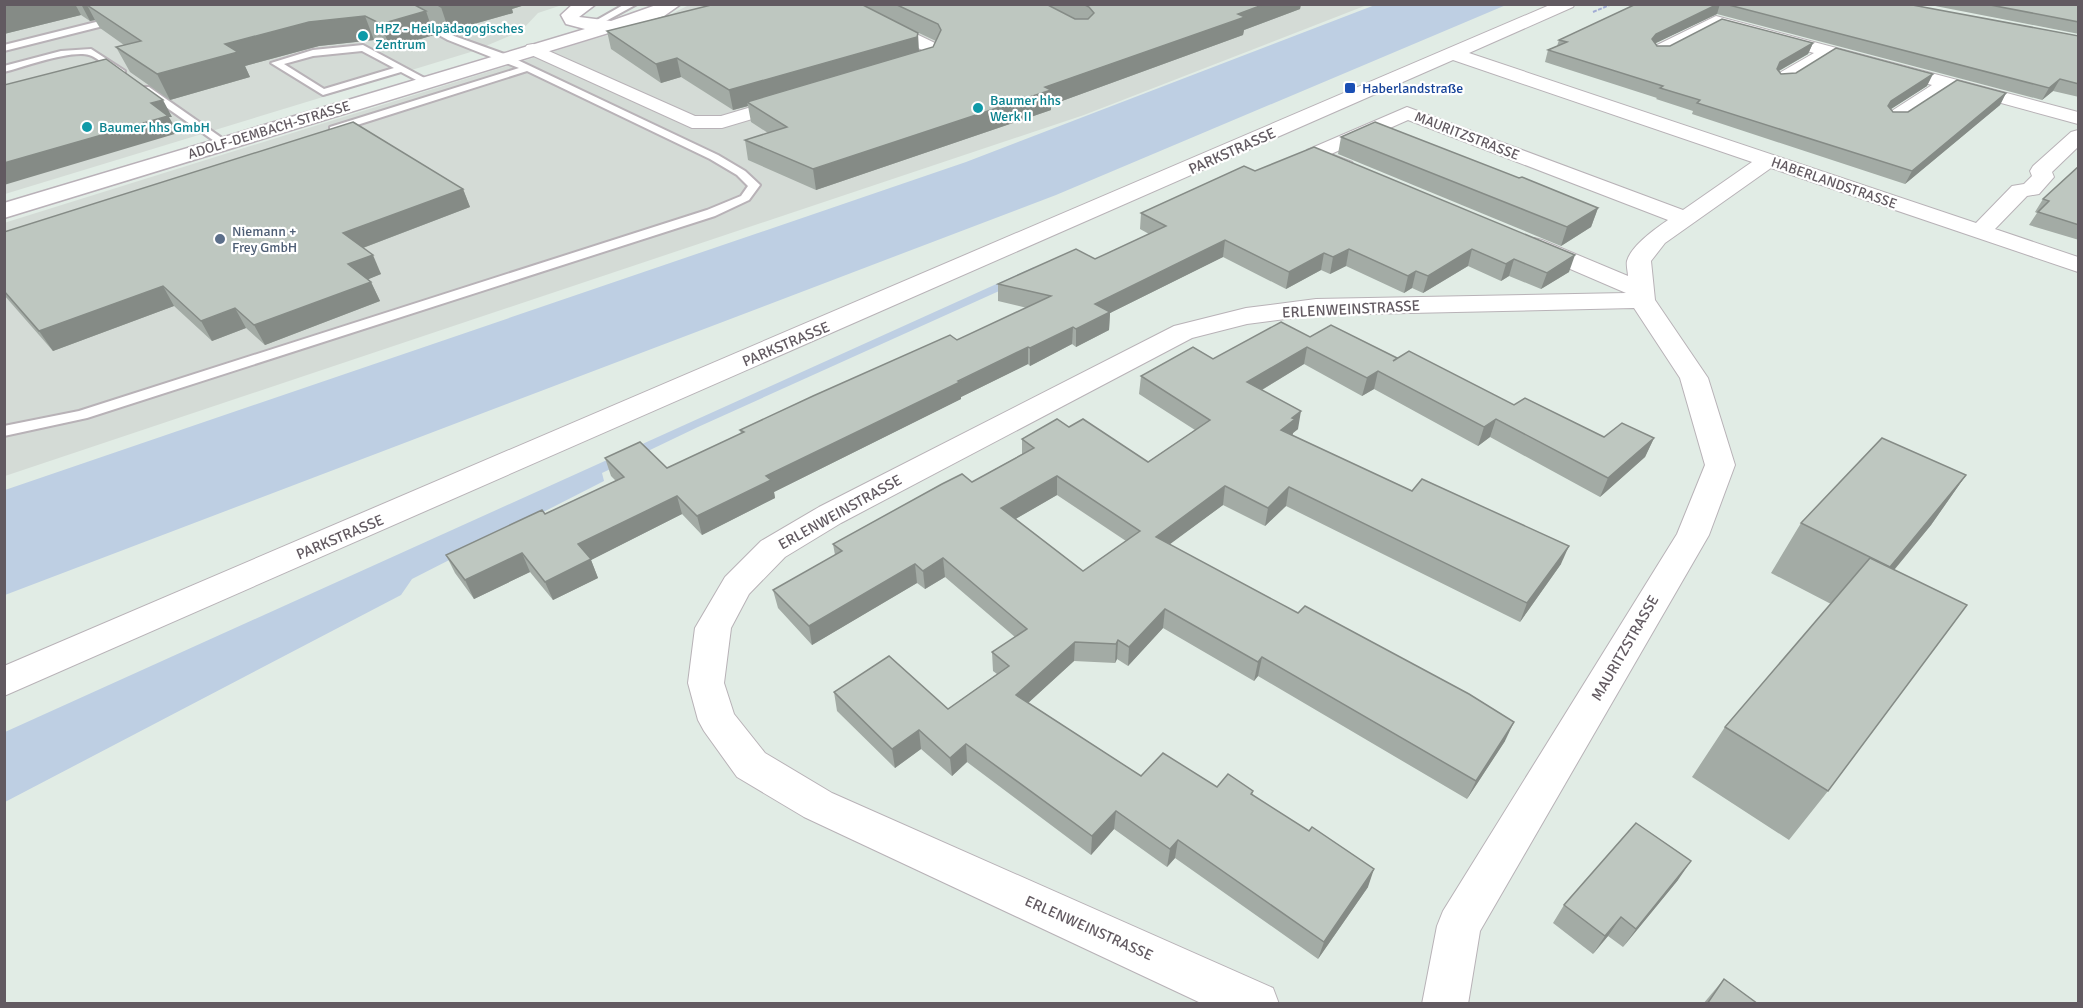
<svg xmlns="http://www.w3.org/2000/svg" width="2083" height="1008" font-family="Signika,sans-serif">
  <rect width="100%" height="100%" fill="#e1ece5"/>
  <g fill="#d4dbd6">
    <path d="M5,5H562L538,13L521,31L474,51L5,194Z"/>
    <path d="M689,5H1367L1084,115L5,476L4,223L587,41L658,21Z"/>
  </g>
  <g fill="#becfe3">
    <path d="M1375,5H1506L1056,195L5,595V490L966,162Z"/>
    <path d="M1034,267L1050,268L698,427L602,473L604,481L412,579L401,595L5,802V732Z"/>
  </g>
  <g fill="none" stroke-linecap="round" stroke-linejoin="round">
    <g stroke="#b8b2b7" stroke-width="4">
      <g id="service">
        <path d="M382,4H393L454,36L507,55L718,155L745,171L760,185L749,200L715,216L87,418L4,436V426L79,411L707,210L741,196L748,186L737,175L710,159L527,71L338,131H330V127L519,68L448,40Z"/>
        <path d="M625,4H637L595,27L588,25Z"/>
        <path d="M120,16L123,17V21L4,51V45Z"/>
        <path d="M363,45L430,81L422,83L401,72L323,95L271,63L313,50ZM362,51L394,68L324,89L284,64L313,56Z"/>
        <path d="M91,49L125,71V75C111,77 102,58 89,55C70,50 24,67 4,72V66L61,51Z"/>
        <path d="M143,87H149L229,143L228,145H220L143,91Z"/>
      </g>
    </g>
    <g stroke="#b8b2b7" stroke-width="2">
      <g id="minor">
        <path d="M832,4H854L937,44L940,48L934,64L900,74L894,73L891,69L894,65L920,57L922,50Z"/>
        <path d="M1552,4H1575L1573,7L1469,53L1976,223L2012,186L2024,184L2032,176L2030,171L2033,166L2071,132L2078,130V147L2052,172L2054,177L2039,194L2027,196L1995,229L2078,257V272L1771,168L1665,243L1651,261L1655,300L1708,378L1735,465L1709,535L1480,931L1468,1004H1422L1437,926L1443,911L1677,534L1705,465L1680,378L1634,308L1316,315L1247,324L1192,338L841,523L785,557L749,594L731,628L724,683L734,714L765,753L832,793L1273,988L1279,1004H1203L804,817L737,777L704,731L698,720L688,683L695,628L725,577L761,541L819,507L1174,326L1246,308L1316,299L1626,293L1526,250L1522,245L1526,240L1534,238L1542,240L1628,276C1628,272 1626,265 1627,261C1631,246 1656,228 1668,220L1408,120L1331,154L1352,162L1355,167L1352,172C1336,175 1321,165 1307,158L1304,154L1307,150L1407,107L1683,210L1752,162L1453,60L4,696V666Z"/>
        <path d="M1716,16L2078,112V124L1950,89L1901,122H1887L1884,118L1887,114L1932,85L1831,57L1790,83H1776L1774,79L1776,75L1814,53L1718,27L1665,55H1653L1650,51L1653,47Z"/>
        <path d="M533,44L695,116H721L792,95L799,97L802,101L799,105L722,128H692L527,53L524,49L527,45Z"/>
      </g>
    </g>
    <g stroke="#b9b1b8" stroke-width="3">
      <path id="secondary" d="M573,4H596L579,17L611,21L659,4H681L664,16L4,218V203L585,29L566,24L561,15Z"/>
    </g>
    <path stroke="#a2acd4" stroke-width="2" stroke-dasharray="4 1.5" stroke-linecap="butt" d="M1593,12L1612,4"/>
    <use href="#service" fill="#fff" fill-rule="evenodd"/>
    <use href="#minor" fill="#fff" fill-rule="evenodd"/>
    <use href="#secondary" fill="#fff" fill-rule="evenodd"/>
  </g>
  <g fill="#a3aba5" fill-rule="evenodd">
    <path d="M4,4H528L512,9L513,13L449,31L429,21L434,35L390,48L374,40L319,46L245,66L250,77L170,100L130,72L116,47L124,45L100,28L95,20L90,21L81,15L4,34Z"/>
    <path d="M715,4H1301L1300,9L1244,30L1243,35L1051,105V110L816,190L748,160L745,140L768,133L751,122L748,106L733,110L681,77L661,83L611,49L607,31ZM904,26L936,41L933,47L919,52Z"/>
    <path d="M1636,4H1907L2079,36V97L2053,91L2042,100L1717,14L1655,43L1657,46L1813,43L1808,54L1779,71L1781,74L1927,86L1890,109L1893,112H1908L2006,93L2000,105L1905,184L1692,114L1693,111L1656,99L1657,98L1545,62L1548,50L1557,46L1559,40Z"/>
    <path d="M1925,4H2079V34Z"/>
    <path d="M1341,137L1598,208L1591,227L1561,246L1338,154Z"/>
    <path d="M2079,166V240L2029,225L2037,213L2035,212L2043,199Z"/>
    <path d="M1255,171L1569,272L1541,289L1509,276L1501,281L1468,266L1423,293L1412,288L1404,293L1346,266L1330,274L1321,270L1286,289L1223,257L1110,313L1109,330L1076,347L1072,344L1030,366L1028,364L961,397V399L774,492L775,498L702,535L682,514L591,560L598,578L553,600L530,572L474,599L455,573L446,555L545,514L616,481L611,476L605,458L667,468L741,434L740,430L957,340L1027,308L998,301V284L1095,259L1149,234L1140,229L1141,213Z"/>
    <path d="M463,189L470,207L363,248L381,274L368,279L371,282L380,301L265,345L246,328L212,341L174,306L53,351L4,295V232Z"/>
    <path d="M1310,337L1397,358L1514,405L1604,437L1654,438L1645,457L1600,497L1490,437L1478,446L1374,389L1362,396L1304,364L1262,390L1298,429L1293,433L1292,435L1561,564L1520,622L1286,506L1265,526L1223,505L1169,544L1505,741L1467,799L1258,676L1254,681L1163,628L1128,666L1117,659L1115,663L1074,661L1028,703L1141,776L1253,791L1252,795L1368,887L1318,959L1175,858L1167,867L1114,829L1091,855L967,762L952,776L921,749L895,768L837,711L834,692L948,709L997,674L993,671L992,652L1015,637L945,577L925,589L917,583L812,645L778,608L773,590L835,555L833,544L972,482L1022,454V439L1069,427L1148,462L1195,430L1139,394L1141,376ZM1057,495L1126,541L1083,571L1015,519Z"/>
    <path d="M1966,475L1931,525L1895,569L1828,791L1789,840L1692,777L1725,727L1831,604L1771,573L1801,523Z"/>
    <path d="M1678,880L1623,947L1608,936L1593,954L1553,923L1564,905Z"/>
    <path d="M1724,979L1758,1004H1703Z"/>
  </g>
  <g fill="#858b86">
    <path d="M16,4H75L81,15L4,34V7Z"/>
    <path d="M81,4H156L87,5L95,20L90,21Z"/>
    <path d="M451,4H528L512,9L513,13L449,31L441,7Z"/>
    <path d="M1265,4H1301L1300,9L1244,30L1243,35L1051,105V110L816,190L813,169Z"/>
    <path d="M1718,4H1720L1717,14L1652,45V39L1656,34Z"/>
    <path d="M426,11L434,35L390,48L381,24Z"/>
    <path d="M365,16L374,40L319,46L245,66L250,77L170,100L157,74L225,44L309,22Z"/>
    <path d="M918,33L919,51L747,102L748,106L733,110L729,90Z"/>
    <path d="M1813,43L1808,54L1775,73L1780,62Z"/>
    <path d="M677,58L681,77L661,83L656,64Z"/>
    <path d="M1933,74L1927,86L1885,113L1882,118L1891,101Z"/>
    <path d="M2060,79L2053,91L2042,100L2049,88Z"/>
    <path d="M2006,93L2000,105L1905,184L1912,171Z"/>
    <path d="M163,100L172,117H169L178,133L4,185V163L151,103Z"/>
    <path d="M463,189L470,207L352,252L343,233Z"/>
    <path d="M1598,208L1591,227L1561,246L1567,227Z"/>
    <path d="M1225,240L1223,257L1110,313L1109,330L1076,347V329L1095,304Z"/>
    <path d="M1349,249L1346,266L1330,274L1333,257Z"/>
    <path d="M1472,249L1468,266L1423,293L1428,276Z"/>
    <path d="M1324,253L1321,270L1286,289L1289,272Z"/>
    <path d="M373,255L381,274L357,284L348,264Z"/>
    <path d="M1575,255L1569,272L1541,289L1547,273Z"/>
    <path d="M1514,259L1509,276L1501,281L1506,264Z"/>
    <path d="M1416,271L1412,288L1404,293L1408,276Z"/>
    <path d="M371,282L380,301L265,345L254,325Z"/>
    <path d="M163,286L174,306L53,351L39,331Z"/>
    <path d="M235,308L246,328L212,341L201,321Z"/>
    <path d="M1073,327L1072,344L1030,366V348Z"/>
    <path d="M1028,347V364L961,397V399L774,492L775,498L702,535L697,516L766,476Z"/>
    <path d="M1307,347L1304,364L1245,400L1247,382Z"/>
    <path d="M1378,371L1374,389L1362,396L1367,378Z"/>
    <path d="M1301,411L1298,429L1293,433L1292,438L1281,430L1292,418Z"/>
    <path d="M1496,419L1490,437L1478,446L1484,427Z"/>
    <path d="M1654,438L1645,457L1600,497L1608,478Z"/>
    <path d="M1966,475L1931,525L1855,617L1890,567Z"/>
    <path d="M1057,476V495L1002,527L1001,508Z"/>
    <path d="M1225,486L1223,505L1154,556L1156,537Z"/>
    <path d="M1289,487L1286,506L1265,526L1268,508Z"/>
    <path d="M677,496L682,514L591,560L598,578L553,600L545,582L578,544Z"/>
    <path d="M1569,546L1561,564L1520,622L1527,603Z"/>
    <path d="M522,553L530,572L474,599L465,580Z"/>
    <path d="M943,558L945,577L925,589L923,571Z"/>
    <path d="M915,564L917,583L812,645L809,626Z"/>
    <path d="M1165,609L1163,628L1128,666L1129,647Z"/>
    <path d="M1118,640L1117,659L1115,663L1116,644Z"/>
    <path d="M1075,642L1074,661L1016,714V695Z"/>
    <path d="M1262,657L1258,676L1254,681L1258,662Z"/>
    <path d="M1514,722L1505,741L1467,799L1476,781Z"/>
    <path d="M919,730L921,749L895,768L892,749Z"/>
    <path d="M966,744L967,762L952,776L950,758Z"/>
    <path d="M1116,811L1114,829L1091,855L1092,836Z"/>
    <path d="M1178,840L1175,858L1167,867L1170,849Z"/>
    <path d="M1691,861L1678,880L1623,947L1636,929Z"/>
    <path d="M1374,869L1368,887L1318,959L1324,942Z"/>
    <path d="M1621,917L1608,936L1593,954L1605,936Z"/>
  </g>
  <g fill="#bec7c0" stroke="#858b86" stroke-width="1.5" fill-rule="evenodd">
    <path d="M4,4H16L4,7Z"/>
    <path d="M413,4L426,11L381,24L365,16L309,22L225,44L238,52L157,74L116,47L141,41L87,5Z"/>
    <path d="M436,4H451L441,7Z"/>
    <path d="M715,4H861L918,33L917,37L729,90L677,58L656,64L607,31Z"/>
    <path d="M895,4H1046L1075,19H1088L1094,13L1089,7L1083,4H1265L1238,14L1245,17L1045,87L1051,90L813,169L745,140L787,127L747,102L933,47L941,30L938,24Z"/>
    <path d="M1636,4H1718L1656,34L1652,39L1657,46H1670L1722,19L1813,43L1780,62L1777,69L1781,74L1796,73L1836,48L1933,74L1891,101L1888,106L1893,112H1908L1957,80L2006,93L1912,171L1697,103L1700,100L1660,88L1663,86L1548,50L1567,42L1559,40Z"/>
    <path d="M1725,4H1907L2079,36V84L2060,79L2049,88Z"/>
    <path d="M1985,4H2079V22Z"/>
    <path d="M106,59L163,100L151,103L168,116L4,163V85Z"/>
    <path d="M353,122L463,189L343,233L373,255L348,264L371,282L254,325L235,308L201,321L163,286L39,331L4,291V232Z"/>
    <path d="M1375,122L1519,178L1522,177L1598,208L1567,227L1341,137Z"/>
    <path d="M1314,147L1575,255L1547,273L1514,259L1506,264L1472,249L1428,276L1416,271L1408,276L1349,249L1333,257L1324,253L1289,272L1225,240L1095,304L1110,312L1076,329L1073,327L1030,348L1028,347L958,381L960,382L766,476L771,480L697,516L677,496L578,544L591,559L545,582L522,553L465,580L446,555L542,510L545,514L624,477L605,458L640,442L667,468L744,432L740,430L813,396L950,335L957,340L1051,296L998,284L1076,249L1095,259L1166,226L1141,213L1244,166L1255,171Z"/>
    <path d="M2079,166V225L2038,212L2049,201L2043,199Z"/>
    <path d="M1281,322L1310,337L1331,325L1397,358L1393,361L1409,351L1514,405L1525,398L1604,437L1622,423L1654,438L1608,478L1496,419L1484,427L1378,371L1367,378L1307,347L1247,382L1301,411L1292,418L1295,419L1281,430L1412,491L1422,479L1569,546L1527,603L1289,487L1268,508L1225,486L1156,537L1298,613L1305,606L1469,694L1514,722L1476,781L1262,657L1258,662L1165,609L1129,647L1118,640L1116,644L1075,642L1016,695L1141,776L1163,753L1217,787L1228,774L1253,791L1251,794L1309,831L1312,827L1374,869L1324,942L1178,840L1170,849L1116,811L1092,836L966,744L950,758L919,730L892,749L834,692L889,656L948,709L1009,666L992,652L1027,629L943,558L923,571L915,564L809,626L773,590L842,551L833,544L942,484L962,474L972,482L1034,448L1022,439L1057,419L1069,427L1083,419L1148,462L1210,420L1141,376L1193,347L1213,359ZM1057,476L1140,531L1083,571L1001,508Z"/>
    <path d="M1882,438L1966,475L1890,567L1801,523Z"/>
    <path d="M1870,558L1967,605L1828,791L1725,727Z"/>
    <path d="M1636,823L1691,861L1636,929L1621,917L1605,936L1564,905Z"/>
    <path d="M1724,979L1758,1004H1707Z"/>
  </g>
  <g fill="#0f9aa8" stroke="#fff" stroke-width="2">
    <circle cx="363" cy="36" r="6"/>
    <circle cx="978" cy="108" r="6"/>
    <circle cx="87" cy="127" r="6"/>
  </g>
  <rect fill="#1a4fb4" stroke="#fff" stroke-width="2" x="1344" y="82" width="12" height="12" rx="3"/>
  <circle fill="#5c6f8a" stroke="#fff" stroke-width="2" cx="220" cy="239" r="6"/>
  <g text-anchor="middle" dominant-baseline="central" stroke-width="4.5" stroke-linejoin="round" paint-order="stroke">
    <g font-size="14" fill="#0d838f" stroke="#fff" text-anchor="start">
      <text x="375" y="28">HPZ - Heilpädagogisches<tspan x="375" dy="16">Zentrum</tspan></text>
      <text x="990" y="100">Baumer hhs<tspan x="990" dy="16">Werk II</tspan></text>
      <text x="99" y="127">Baumer hhs GmbH</text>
    </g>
    <g font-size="14" fill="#164399" stroke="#fff" text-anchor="start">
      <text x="1362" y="88">Haberlandstraße</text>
    </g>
    <g font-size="14" fill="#625a61" stroke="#fff">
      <text transform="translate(269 130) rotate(-17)">ADOLF-DEMBACH-STRASSE</text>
      <text transform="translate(1467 136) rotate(21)">MAURITZSTRASSE</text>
      <text transform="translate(1834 183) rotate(19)">HABERLANDSTRASSE</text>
    </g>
    <g font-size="14" fill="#4e5e75" stroke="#fff" text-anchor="start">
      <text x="232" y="231">Niemann +<tspan x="232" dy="16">Frey GmbH</tspan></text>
    </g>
    <g font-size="15" fill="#625a61" stroke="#fff">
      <text transform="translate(1232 151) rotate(-24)">PARKSTRASSE</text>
      <text transform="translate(1351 309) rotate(-3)">ERLENWEINSTRASSE</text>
      <text transform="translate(786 344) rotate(-23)">PARKSTRASSE</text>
      <text transform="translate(840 512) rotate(-29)">ERLENWEINSTRASSE</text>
      <text transform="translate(340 537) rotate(-23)">PARKSTRASSE</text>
      <text transform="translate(1625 648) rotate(-60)">MAURITZSTRASSE</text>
      <text transform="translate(1089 928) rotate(24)">ERLENWEINSTRASSE</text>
    </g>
  </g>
  <rect width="2083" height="1008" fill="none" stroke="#625a61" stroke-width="12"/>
</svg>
